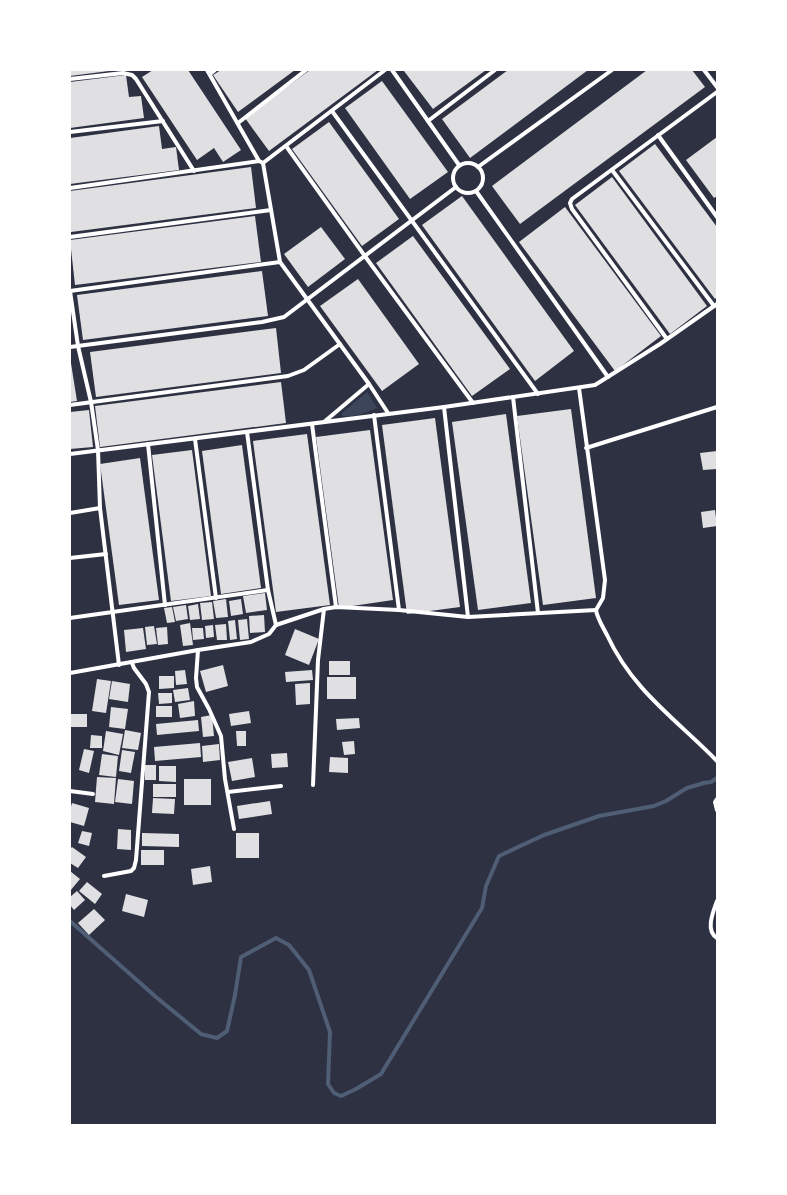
<svg xmlns="http://www.w3.org/2000/svg" width="787" height="1195" font-family="'Exo 2',sans-serif">
  <rect width="100%" height="100%" fill="#2d3142"/>
  <path fill="#3c4559" d="M367,392L377,408C367,412 353,418 342,416V413Z"/>
  <g fill="none" stroke-linecap="round" stroke-linejoin="round">
    <path stroke="#4f5d75" stroke-width="4" d="M70,921L156,997L201,1034L217,1038L227,1031L235,995L241,957L276,938L289,945L309,970L330,1032L328,1084L334,1093L341,1096L356,1089L381,1074L482,908L486,886L499,856L544,835L599,816L654,806L666,801L687,788L704,783L711,782L717,778"/>
  </g>
  <g fill="#e0e0e3">
    <path d="M70,70H109V71L70,76Z"/>
    <path d="M153,70H188L241,150L223,162L214,148L197,160L142,77Z"/>
    <path d="M221,70H295L238,112L213,75Z"/>
    <path d="M310,70H378L269,151L245,118Z"/>
    <path d="M405,70H486L433,109L404,71Z"/>
    <path d="M508,70H588L470,158L442,119Z"/>
    <path d="M647,70H692L705,87L520,224L492,186Z"/>
    <path d="M126,75L129,97L141,96L144,118L70,128V82Z"/>
    <path d="M382,81L448,172L410,199L345,108Z"/>
    <path d="M329,122L399,219L362,246L292,149Z"/>
    <path d="M159,126L162,149L176,147L179,170L70,184V138Z"/>
    <path d="M717,137V196L714,198L686,160Z"/>
    <path d="M655,144L717,227V297L715,299L619,171Z"/>
    <path d="M251,167L256,208L71,232L70,191Z"/>
    <path d="M612,177L707,306L670,334L575,205Z"/>
    <path d="M462,196L574,351L535,381L422,225Z"/>
    <path d="M565,207L661,336L615,371L519,242Z"/>
    <path d="M255,216L261,262L75,285L70,240Z"/>
    <path d="M321,227L345,259L308,287L284,254Z"/>
    <path d="M413,236L510,369L472,396L376,263Z"/>
    <path d="M262,271L268,316L83,340L77,295Z"/>
    <path d="M358,279L419,364L382,391L320,306Z"/>
    <path d="M276,328L281,373L96,397L90,352Z"/>
    <path d="M70,357L77,401L70,402Z"/>
    <path d="M281,382L286,423L100,447L95,406Z"/>
    <path d="M571,409L596,598L543,605L517,416Z"/>
    <path d="M89,410L93,447L70,449V412Z"/>
    <path d="M506,414L531,603L478,610L452,422Z"/>
    <path d="M435,418L460,607L407,614L382,425Z"/>
    <path d="M370,430L393,600L339,608L316,437Z"/>
    <path d="M307,434L330,605L276,612L253,441Z"/>
    <path d="M242,445L261,588L221,594L202,451Z"/>
    <path d="M192,450L211,596L171,601L152,455Z"/>
    <path d="M717,451V469L703,470L700,453Z"/>
    <path d="M140,458L159,600L119,605L100,464Z"/>
    <path d="M715,510L717,526L703,528L701,512Z"/>
    <path d="M265,593L267,610L246,613L243,596Z"/>
    <path d="M226,599L228,617L216,618L213,601Z"/>
    <path d="M241,599L243,614L231,616L229,601Z"/>
    <path d="M212,602L214,619L202,620L200,603Z"/>
    <path d="M198,604L200,619L190,620L188,606Z"/>
    <path d="M186,605L188,619L176,621L173,607Z"/>
    <path d="M172,607L175,622L167,623L164,608Z"/>
    <path d="M264,615L265,632L250,633L249,616Z"/>
    <path d="M247,619L249,639L240,640L238,620Z"/>
    <path d="M235,620L237,639L230,640L228,621Z"/>
    <path d="M190,623L193,645L183,646L180,625Z"/>
    <path d="M226,624L227,640H217L215,625Z"/>
    <path d="M213,625L214,637L206,638L205,626Z"/>
    <path d="M154,626L157,644L147,645L145,627Z"/>
    <path d="M167,627L168,644L158,645L156,628Z"/>
    <path d="M143,628L146,649L126,652L124,630Z"/>
    <path d="M192,628H203L204,639L193,640Z"/>
    <path d="M295,629L319,639L309,665L285,655Z"/>
    <rect x="329" y="661" width="21" height="14"/>
    <path d="M223,665L228,686L206,692L200,671Z"/>
    <path d="M185,670L187,684L176,685L175,671Z"/>
    <path d="M312,670L313,680L286,682L285,672Z"/>
    <path d="M159,676H174V688L159,689Z"/>
    <rect x="327" y="677" width="29" height="22"/>
    <path d="M97,679L111,681L106,713L92,711Z"/>
    <path d="M112,681L130,684L128,702L109,699Z"/>
    <path d="M310,683V704L296,705L295,684Z"/>
    <path d="M188,688L190,700L175,702L173,690Z"/>
    <path d="M158,693H172V703L159,704Z"/>
    <path d="M194,701L195,716L180,718L178,704Z"/>
    <rect x="156" y="706" width="16" height="11"/>
    <path d="M111,707L128,709L125,729L109,727Z"/>
    <path d="M249,711L251,723L231,726L229,714Z"/>
    <rect x="70" y="714" width="17" height="13"/>
    <path d="M212,715L214,736L203,737L201,717Z"/>
    <path d="M359,718L360,728L337,730L336,719Z"/>
    <path d="M198,720L199,731L157,735L156,724Z"/>
    <path d="M125,730L141,733L138,750L122,748Z"/>
    <path d="M106,731L123,734L119,755L103,751Z"/>
    <path d="M236,731H246V746H237Z"/>
    <path d="M91,735L102,736V748H90Z"/>
    <path d="M354,741L355,754L344,755L342,742Z"/>
    <path d="M200,743L201,757L155,761L154,747Z"/>
    <path d="M219,744L220,760L203,762L202,746Z"/>
    <path d="M84,749L94,751L89,773L79,770Z"/>
    <path d="M122,750L135,752L131,773L119,771Z"/>
    <path d="M287,753L288,767L272,768L271,754Z"/>
    <path d="M102,754L118,756L116,777L99,775Z"/>
    <path d="M330,757L348,758V773L329,772Z"/>
    <path d="M252,758L255,777L232,781L228,762Z"/>
    <rect x="145" y="765" width="11" height="15"/>
    <path d="M159,766H176V782L159,781Z"/>
    <path d="M97,777L116,778L114,804L95,802Z"/>
    <path d="M118,779L134,781L132,804L115,802Z"/>
    <rect x="184" y="779" width="27" height="26"/>
    <rect x="153" y="784" width="23" height="13"/>
    <path d="M153,798L175,799L174,814L152,813Z"/>
    <path d="M270,801L272,814L239,819L237,806Z"/>
    <path d="M72,803L89,808L84,826L70,822V810Z"/>
    <path d="M118,829L131,830V850L117,849Z"/>
    <path d="M82,831L92,833L89,846L78,843Z"/>
    <path d="M142,833L179,834V847L142,846Z"/>
    <rect x="236" y="833" width="23" height="25"/>
    <path d="M72,847L86,857L78,868L70,863V849Z"/>
    <rect x="141" y="850" width="23" height="15"/>
    <path d="M210,866L212,882L193,885L191,869Z"/>
    <path d="M70,871L80,879L70,891Z"/>
    <path d="M87,882L102,894L95,904L79,891Z"/>
    <path d="M77,891L85,900L74,910L70,905V897Z"/>
    <path d="M126,894L148,900L144,917L122,911Z"/>
    <path d="M94,909L105,920L89,935L78,923Z"/>
  </g>
  <g fill="none" stroke-linecap="round" stroke-linejoin="round">
    <g stroke="#fff" stroke-width="4">
      <path d="M207,70L259,161L263,163L280,262L369,384L388,413"/>
      <path d="M392,70L459,165"/>
      <path d="M704,70L717,87"/>
      <path d="M210,74L215,70"/>
      <path d="M70,79L123,73L132,75L136,79L194,171"/>
      <path d="M332,111L538,394"/>
      <path d="M428,121L495,70"/>
      <path d="M238,123L306,70"/>
      <path d="M70,132L163,121"/>
      <path d="M658,135L717,217"/>
      <path d="M286,146L367,259L473,403"/>
      <circle cx="468" cy="178" r="15"/>
      <path d="M263,163L385,70"/>
      <path d="M478,167L612,70"/>
      <path d="M612,170L714,306"/>
      <path d="M70,188L259,161"/>
      <path d="M476,191L608,377"/>
      <path d="M70,237L271,210"/>
      <path d="M70,291L78,346L91,402L98,450L100,508L119,665"/>
      <path d="M70,291L280,262"/>
      <path d="M667,339L572,209L570,203L572,199L717,92"/>
      <path d="M70,347L262,322L284,317L456,187"/>
      <path d="M579,388L605,580L603,598L596,610C597,618 603,627 607,635C633,691 676,719 717,761"/>
      <path d="M513,397L538,613"/>
      <path d="M70,405L288,376L304,370L340,344"/>
      <path d="M444,407L468,617"/>
      <path d="M374,415L399,610"/>
      <path d="M324,422L369,384"/>
      <path d="M312,424L336,607"/>
      <path d="M247,432L268,590L276,625"/>
      <path d="M195,439L216,598"/>
      <path d="M148,444L165,605"/>
      <path d="M586,448L717,407"/>
      <path d="M70,454L444,407L595,385L660,344L717,304"/>
      <path d="M70,513L100,508"/>
      <path d="M70,558L106,554"/>
      <path d="M70,618L268,590"/>
      <path d="M198,650L196,678L197,687L209,709L221,736L225,779L234,829"/>
      <path d="M70,673L198,650L251,642L269,634L276,625L324,609L336,607L399,610L468,617L596,610"/>
      <path d="M313,785L318,660L324,609"/>
      <path d="M70,791L93,794"/>
      <path d="M228,792L281,786"/>
      <path d="M717,799L715,802L717,810"/>
      <path d="M104,876L131,871L134,868L136,860L149,692L146,684L134,668L132,663"/>
      <path d="M717,901C713,912 705,931 717,938"/>
    </g>
  </g>
  <rect width="787" height="1195" fill="none" stroke="#ffffff" stroke-width="142"/>
</svg>
